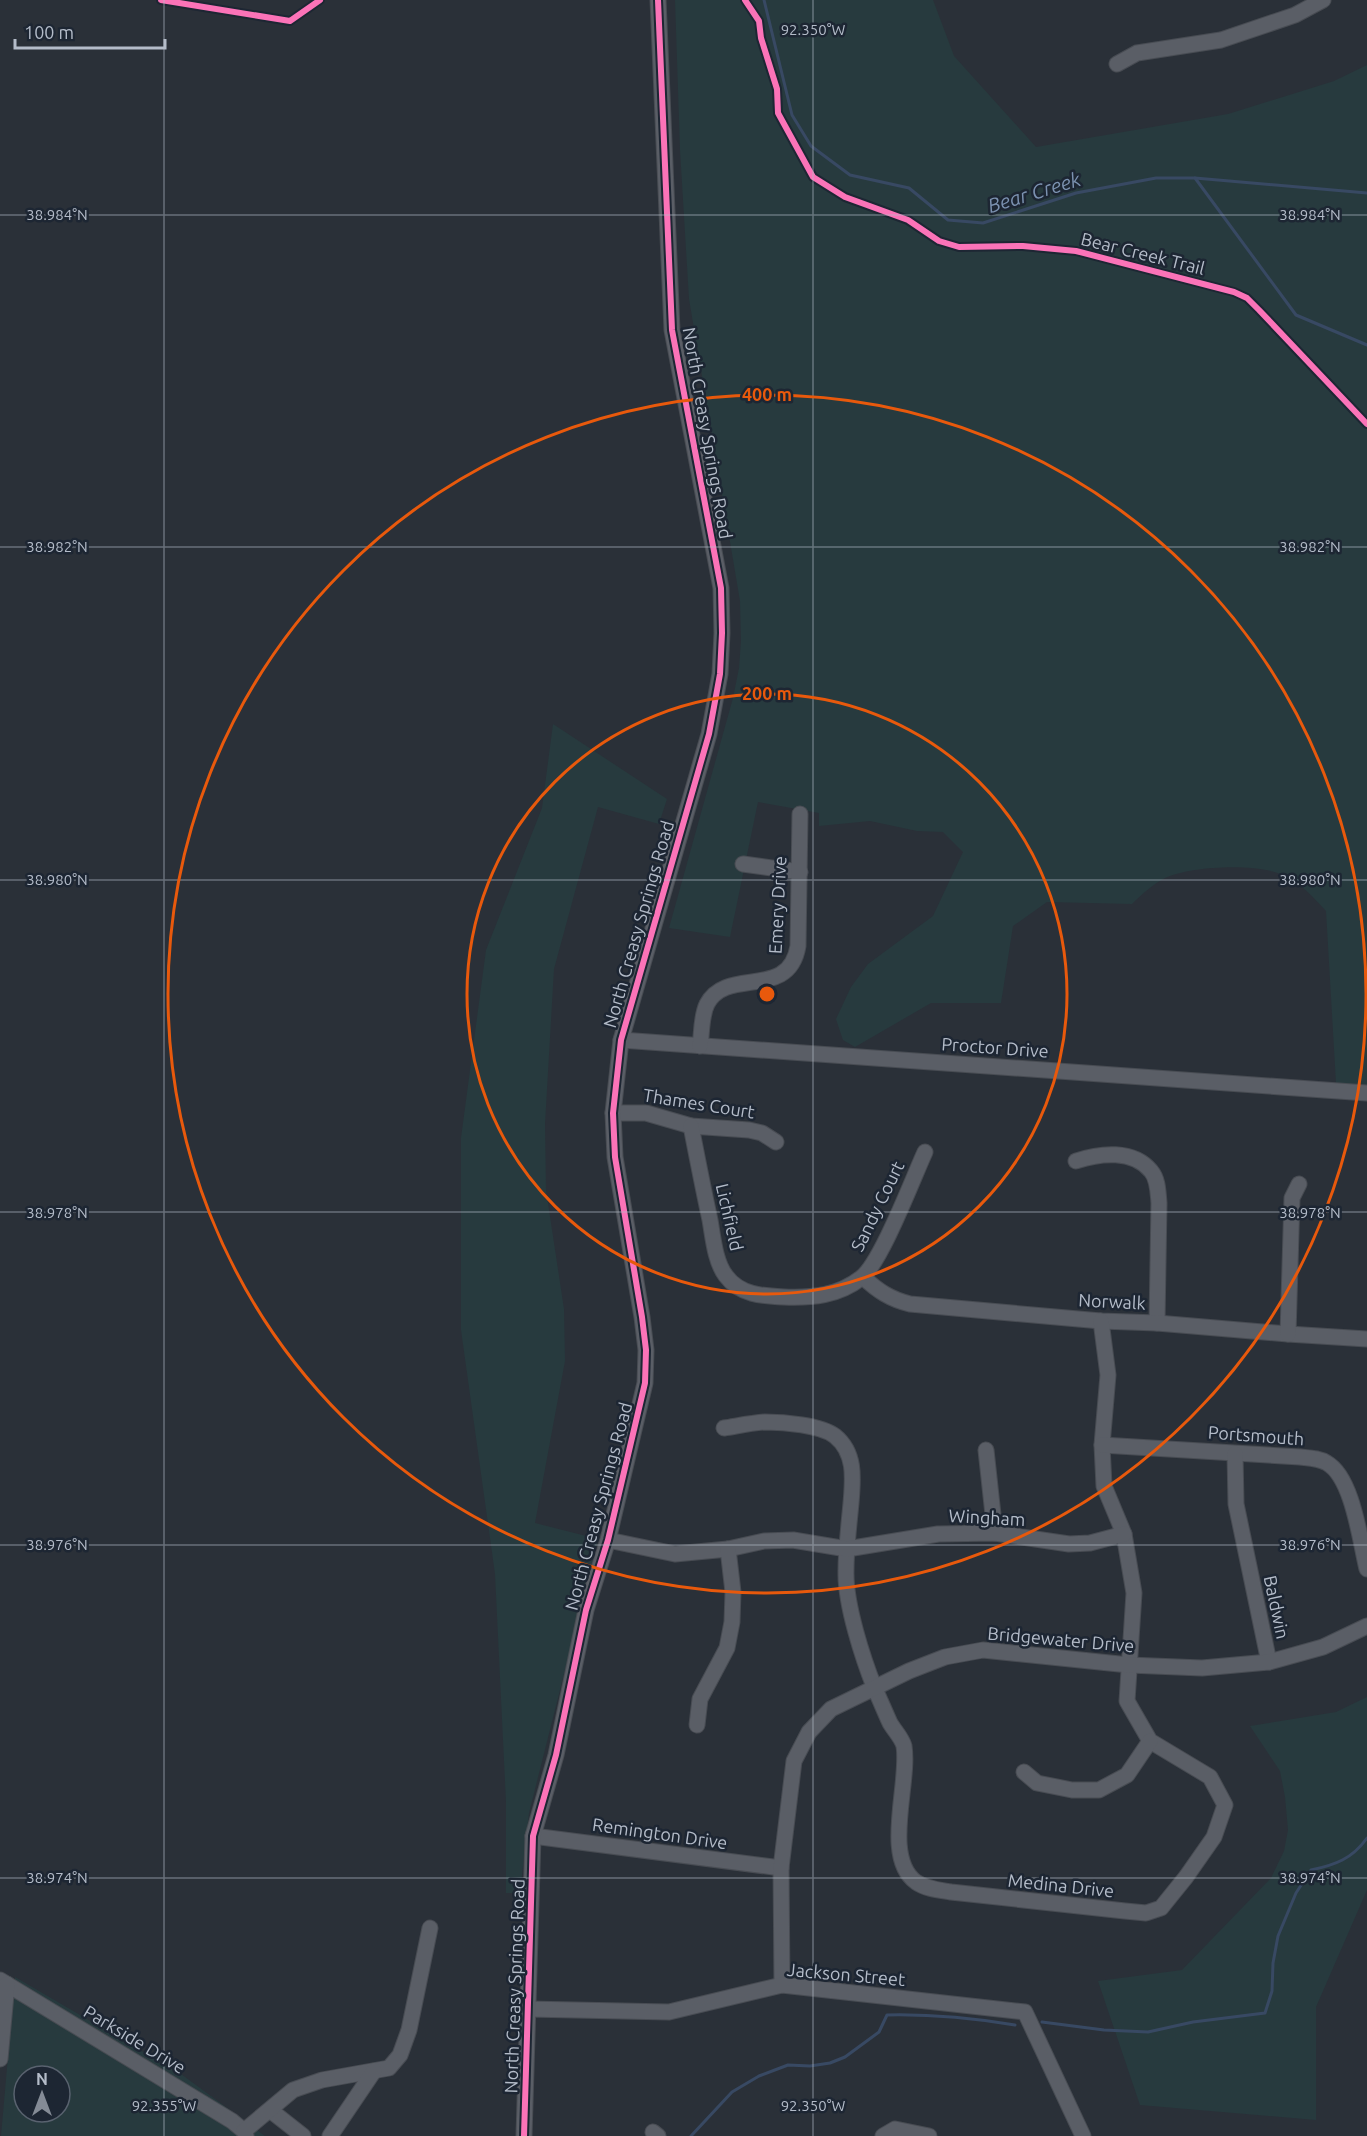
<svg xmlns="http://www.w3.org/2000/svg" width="1367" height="2136" font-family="Ubuntu,sans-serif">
  <rect width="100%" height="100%" fill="#2a3038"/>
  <g fill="#273a3e" fill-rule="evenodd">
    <path d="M675,0H933L954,56L1036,147L1228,114L1334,81L1367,65V1086L1336,1083L1326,911C1314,898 1300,882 1283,875C1256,863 1192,866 1165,878C1152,885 1142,894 1132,904L1047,902L1013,926L1001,1003H931L855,1047L843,1040L836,1019L851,987L868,964L933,916L963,852L943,832L917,831L870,821L819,826V813L758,802L730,937L669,928L733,698L739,668L741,641L740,601L689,299L680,150Z"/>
    <path d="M553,724L667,799L659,824L598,807L554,969L545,1124L546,1190L564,1309L565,1361L535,1523L598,1539L529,1813L520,1893H506V1802L495,1574L461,1330V1138L486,950L542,808Z"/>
    <path d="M1367,1697V1890L1316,2007V2120L1140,2105L1098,1981L1182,1970L1271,1878L1284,1851L1288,1830L1285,1797L1280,1771L1250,1726L1336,1712Z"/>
    <path d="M15,1977L181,2074L265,2136H1ZM24,2076H60V2112H24Z"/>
  </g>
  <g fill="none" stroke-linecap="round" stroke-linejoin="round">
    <g stroke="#384963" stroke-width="3">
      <path d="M764,0L792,115L811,146L850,175L909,188L948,220L983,223L1076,193L1156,178H1195L1296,315L1367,345"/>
      <path d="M1195,178L1367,193"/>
      <path d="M1042,2022L1104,2030L1148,2032L1193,2022L1265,2013L1272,1991L1273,1963L1278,1936L1296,1893L1311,1870C1335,1865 1352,1859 1367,1838"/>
      <path d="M691,2136L732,2092L759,2076L788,2065L810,2066L830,2063L845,2057L879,2032L887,2015C930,2014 972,2018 1015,2025"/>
    </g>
    <g stroke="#484c53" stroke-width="17">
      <g id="minor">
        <path d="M1117,64L1137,53L1221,40L1295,15L1323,0"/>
        <path d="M743,864L800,872"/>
        <path d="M621,1040L1367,1093"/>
        <path d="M700,1046C702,1033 701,1016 707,1004C727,966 789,1001 798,946L800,814"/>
        <path d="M613,1113H646L691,1126L749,1130L762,1133L776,1142"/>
        <path d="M691,1126C697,1157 703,1188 710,1220C713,1237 715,1262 726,1276C740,1295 762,1296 784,1297C812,1298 838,1296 861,1278C881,1263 913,1178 925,1152"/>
        <path d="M1076,1161C1100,1153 1133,1149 1151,1171C1158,1179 1158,1192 1159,1203L1157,1323"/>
        <path d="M863,1277C878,1291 890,1299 910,1304L1101,1321L1157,1323L1288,1334L1367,1339"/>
        <path d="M1288,1334L1292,1198L1299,1184"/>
        <path d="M724,1428C737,1426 751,1423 765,1422C783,1422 821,1425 835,1436C856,1453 853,1479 851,1503C849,1525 846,1548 846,1571C845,1604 863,1659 875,1689C880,1700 885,1712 890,1723C894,1730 902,1738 904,1746C910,1783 882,1857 916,1882C926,1889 939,1890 951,1892L1125,1911L1146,1913L1161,1908L1186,1877L1214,1837L1225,1805L1210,1777L1150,1741L1127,1701L1134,1593L1124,1534L1104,1486L1102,1445L1108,1375L1101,1321"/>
        <path d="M1102,1445L1300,1457C1310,1458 1319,1458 1327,1463C1353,1478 1360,1541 1367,1569"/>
        <path d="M986,1450L995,1533"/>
        <path d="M1235,1454L1236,1504L1269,1662"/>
        <path d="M608,1540L675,1554L728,1549L764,1541L793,1540L847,1549L938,1534L995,1533L1069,1544L1090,1543L1124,1534"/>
        <path d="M697,1725L700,1699L727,1648L732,1622L733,1592L728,1549"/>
        <path d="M1024,1772L1037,1783L1072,1790H1099L1127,1775L1150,1741"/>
        <path d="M533,1836L781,1868"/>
        <path d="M0,1980L232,2121L244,2131L246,2136"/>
        <path d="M782,1985L781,1868L794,1761L809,1732L831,1709L909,1671L945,1657L983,1650L1129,1665L1202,1668L1269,1662L1323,1647L1367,1626"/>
        <path d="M528,2009L669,2012L782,1985L1025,2012L1083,2136"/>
        <path d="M0,2059L7,1984"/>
        <path d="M270,2110L303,2136"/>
        <path d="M244,2131L293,2090L322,2080L389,2068L400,2055L409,2030L430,1928"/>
        <path d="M653,2132L658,2136"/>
        <path d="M330,2136L374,2071"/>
        <path d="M524,2136L533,1836L556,1755L586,1610L608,1540L645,1383L646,1350L642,1317L615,1157L613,1113L621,1040L709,734L720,674L722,633L721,588L672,330L658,0"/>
        <path d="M883,2136L895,2129L929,2136"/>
      </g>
    </g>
    <use href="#minor" stroke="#5a5e66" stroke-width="15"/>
    <g stroke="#1d2633" stroke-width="10">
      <g id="cycleway">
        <path d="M161,0L290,21L320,0"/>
        <path d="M745,0L759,21L761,38L777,89L778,113L813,177L845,197L908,220L939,241L959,247L1023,246L1076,251L1234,292L1247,298L1259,310L1367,424"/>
        <path d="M524,2136L533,1836L556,1755L586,1610L608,1540L645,1383L646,1350L642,1317L615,1157L613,1113L621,1040L709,734L720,674L722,633L721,588L672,330L658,0"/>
      </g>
    </g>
    <use href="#cycleway" stroke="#fb73b8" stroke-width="6"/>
  </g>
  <path fill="none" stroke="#b4bcc9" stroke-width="1.5" stroke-opacity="0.45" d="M164,0V2136M813,0V2136M0,215H1367M0,547H1367M0,880H1367M0,1212H1367M0,1545H1367M0,1878H1367"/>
  <g fill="none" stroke="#e8590c" stroke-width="3">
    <circle cx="767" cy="994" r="300"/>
    <circle cx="767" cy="994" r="599"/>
  </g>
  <g text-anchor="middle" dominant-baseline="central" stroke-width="5" stroke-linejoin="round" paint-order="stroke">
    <g font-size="18" fill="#b4bcc9" stroke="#1d2633">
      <text transform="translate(1143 253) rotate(14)">Bear Creek Trail</text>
      <text transform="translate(708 433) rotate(80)">North Creasy Springs Road</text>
      <text transform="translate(777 905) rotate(-87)">Emery Drive</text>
      <text transform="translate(638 924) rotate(-74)">North Creasy Springs Road</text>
      <text transform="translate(995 1047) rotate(4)">Proctor Drive</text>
      <text transform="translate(699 1103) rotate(9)">Thames Court</text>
      <text transform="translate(877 1206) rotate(-64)">Sandy Court</text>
      <text transform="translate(730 1217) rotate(77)">Lichfield</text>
      <text transform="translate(1112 1301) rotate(3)">Norwalk</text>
      <text transform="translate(1256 1435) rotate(4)">Portsmouth</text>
      <text transform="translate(598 1506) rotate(-75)">North Creasy Springs Road</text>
      <text transform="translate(987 1517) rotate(3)">Wingham</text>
      <text transform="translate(1277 1607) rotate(78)">Baldwin</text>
      <text transform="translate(1061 1639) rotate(5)">Bridgewater Drive</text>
      <text transform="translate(660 1833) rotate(8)">Remington Drive</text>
      <text transform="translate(1061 1885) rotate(6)">Medina Drive</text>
      <text transform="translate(846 1974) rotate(5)">Jackson Street</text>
      <text transform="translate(514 1986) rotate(-88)">North Creasy Springs Road</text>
      <text transform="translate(135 2039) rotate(31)">Parkside Drive</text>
    </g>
    <g font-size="20" font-style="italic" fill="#7c92b1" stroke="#1d2633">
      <text transform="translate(1034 192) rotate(-17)">Bear Creek</text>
    </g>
  </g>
  <g font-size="15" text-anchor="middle" fill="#b4bcc9" stroke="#1d2633" stroke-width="5" stroke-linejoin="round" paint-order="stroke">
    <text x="813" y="35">92.350°W</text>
    <text x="57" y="220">38.984°N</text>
    <text x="1310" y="220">38.984°N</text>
    <text x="57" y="552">38.982°N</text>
    <text x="1310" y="552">38.982°N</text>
    <text x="57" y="885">38.980°N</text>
    <text x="1310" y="885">38.980°N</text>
    <text x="57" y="1218">38.978°N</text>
    <text x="1310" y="1218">38.978°N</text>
    <text x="57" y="1550">38.976°N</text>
    <text x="1310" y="1550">38.976°N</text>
    <text x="57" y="1883">38.974°N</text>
    <text x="1310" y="1883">38.974°N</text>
    <text x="164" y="2111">92.355°W</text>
    <text x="813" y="2111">92.350°W</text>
  </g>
  <circle cx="767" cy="994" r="9" fill="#e8590c" stroke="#1d2633" stroke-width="3"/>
  <g font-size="18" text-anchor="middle" font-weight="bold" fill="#e8590c" stroke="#1d2633" stroke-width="5" stroke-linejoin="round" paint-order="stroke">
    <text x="767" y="401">400 m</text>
    <text x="767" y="700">200 m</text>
  </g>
  <g transform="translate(42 2094)"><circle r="28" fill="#1d2633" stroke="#59626f" stroke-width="1.5"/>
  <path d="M0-4.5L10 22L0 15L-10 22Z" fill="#848b96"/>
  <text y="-9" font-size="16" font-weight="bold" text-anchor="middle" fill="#b4bcc9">N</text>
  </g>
  <path d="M15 39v9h150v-9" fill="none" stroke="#b4bcc9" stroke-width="3"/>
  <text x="24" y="39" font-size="18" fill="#b4bcc9" stroke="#1d2633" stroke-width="4.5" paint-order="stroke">100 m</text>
</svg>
